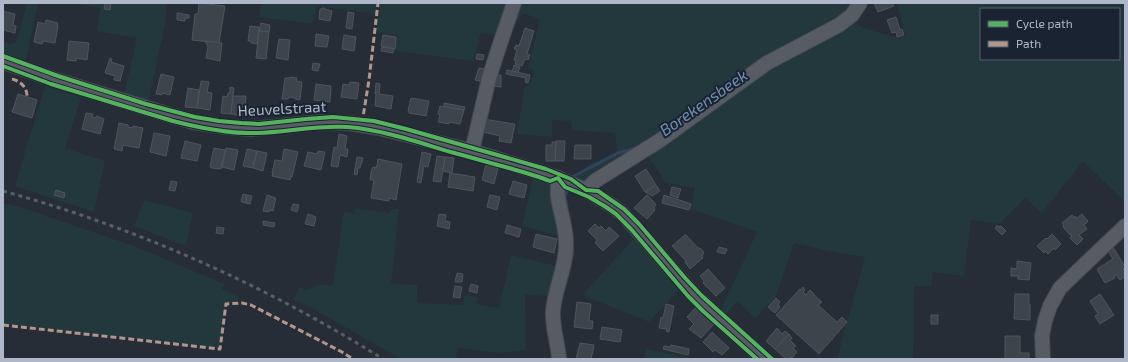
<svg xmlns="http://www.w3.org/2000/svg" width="1128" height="362" font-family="'Exo 2',sans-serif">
  <rect width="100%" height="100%" fill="#262d36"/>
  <g fill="#23383c" fill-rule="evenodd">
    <path d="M27,3H38L25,64L3,57V42L11,44L17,41Z"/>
    <path d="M71,3H167L165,24L148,102L124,95L137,38L97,31L100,8Z"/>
    <path d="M261,3H377L375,14L317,6L313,24L259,17Z"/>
    <path d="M380,3H853L843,15L705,101L585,182L576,177L588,165L617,152L615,133L572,130L571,121L552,120V137L517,134L524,88L531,83L534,71L528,68L540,19L523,13L522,14L520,19L513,22L503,36L481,32L473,61L395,51L397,35L376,32Z"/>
    <path d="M896,3H1125V202L1083,161L1042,213L1025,198L999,224L971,220L964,276L933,272L931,286H914L913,359H837L865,257L839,253L794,243L776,296L755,318L738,301L726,314L721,310L757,232L691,209L695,188L666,183L647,155L770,68L851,20L863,28L898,38L906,36ZM981,9H1119V59H981Z"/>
    <path d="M45,86L81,97L65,148L105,161L94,212L15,186Z"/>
    <path d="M533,178L550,183L553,188L564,237L522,226Z"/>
    <path d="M144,200L193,213L186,246L134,226Z"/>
    <path d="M3,203L23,208L131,245L225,284L222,289L239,297L237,303H226L223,334L218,348L3,324Z"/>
    <path d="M355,208L390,213L391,209H399L391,284L417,285V303L463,305L464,295L478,297L476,304L499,308L511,255L561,267L553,296L525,295L526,350L501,353L458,348L456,359H401L310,307L294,300L299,287L307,290L318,285H333L344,212L354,214Z"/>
    <path d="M634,239L679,290L649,322L582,295Z"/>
    <path d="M646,349L696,359H645Z"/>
  </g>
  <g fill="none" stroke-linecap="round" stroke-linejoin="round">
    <g stroke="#2f435f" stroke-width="3">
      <path d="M572,177L618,153L636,148"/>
      <path d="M567,206L565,197L567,190"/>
      <path d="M571,259L573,254L572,241"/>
    </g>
  </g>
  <g fill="#3e444c" stroke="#4e545e">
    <path d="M105,3H111L110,10L104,9Z"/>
    <path d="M199,3L225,6L219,43L192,40L195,14H198Z"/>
    <path d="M874,3H893L894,6L878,12Z"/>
    <path d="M322,8H325V9L332,11L330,21L319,19L320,9H321Z"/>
    <path d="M3,11L15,14L13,25L16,26L15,33L3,30Z"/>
    <path d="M348,12L354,13L352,29L346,28Z"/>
    <path d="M177,13L189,15V18H185V21L177,20Z"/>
    <path d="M896,17L900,30L902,29L904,35L897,37L896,32L892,33L887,20Z"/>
    <path d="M46,20L58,23L57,26H58L55,43L43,41L42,44L34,42L38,22L45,24Z"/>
    <path d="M261,23L270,25L269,32L259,31Z"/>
    <path d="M250,26L259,27L257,44L251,43V41H248Z"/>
    <path d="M525,28L534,31L527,54L530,55L528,60L525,59L522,66L515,64L516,61L514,60L517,50L514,49L516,45L519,46Z"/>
    <path d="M259,31L269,32L266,59L256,58Z"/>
    <path d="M316,34L329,36L327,47L315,46Z"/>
    <path d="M344,35L356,37L354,51L342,49Z"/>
    <path d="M383,35L396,37L395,49L381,46Z"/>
    <path d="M279,39L290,40L288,60L276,58Z"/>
    <path d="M69,41L89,43L87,60L76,58V61L67,60Z"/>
    <path d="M205,41L222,43L220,61L206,58L208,47Z"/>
    <path d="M382,47L394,49L393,53L381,51Z"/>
    <path d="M477,54L484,55L483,60L476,59Z"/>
    <path d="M110,58L112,59L111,62L124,66L120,81L114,80L115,76L105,73Z"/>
    <path d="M313,63L320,64L318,71L312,70Z"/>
    <path d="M514,65L520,67L518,73L512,72Z"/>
    <path d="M479,68L486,69L483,82L475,80Z"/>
    <path d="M507,70L530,75L528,83L525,82L526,78L506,74Z"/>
    <path d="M161,74L174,77L170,95L162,93V95L156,94Z"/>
    <path d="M495,75H501V87L493,86Z"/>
    <path d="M290,77L297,78L296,81L302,82L300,100L295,99V98L289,97L288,99H282L285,78H290Z"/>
    <path d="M201,81L209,82L207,92L212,93L210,110L197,108Z"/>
    <path d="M350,82L359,83L357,99L341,97L343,84L349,85Z"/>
    <path d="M376,83L380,84L379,94L393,96L391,109L375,106L376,94H375Z"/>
    <path d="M316,84L331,86L330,102L314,100Z"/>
    <path d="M230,87L234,88L231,114L221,113L223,96L227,97L228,93H230Z"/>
    <path d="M188,88L199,90L197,108L185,107Z"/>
    <path d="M18,94L37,100L32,118L12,112Z"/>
    <path d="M233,96H246L245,109H244L243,116L231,114Z"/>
    <path d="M411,98L429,101L426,116L409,113V111H408Z"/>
    <path d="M444,103L465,107L464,110L444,107Z"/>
    <path d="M440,106L464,110L460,124L449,122V124L438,122L440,115L438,114Z"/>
    <path d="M86,113L93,114L92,117L96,118L97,116L104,119L100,134L82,129Z"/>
    <path d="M483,119L515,124L511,143L499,141L500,136L483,132Z"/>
    <path d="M119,123L128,125V127L133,128V126L143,128L139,148L123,145L122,151L114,149Z"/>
    <path d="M154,133L170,136L166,156L150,152Z"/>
    <path d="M339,134L347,136L345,149H348L347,157L340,155L338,167L331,166L334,147L337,148Z"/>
    <path d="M185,141L201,145L197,161L181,158Z"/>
    <path d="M556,141H565L564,161H555Z"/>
    <path d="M552,142H556L555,161H546V145H552Z"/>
    <path d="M575,145H591V159H574Z"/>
    <path d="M214,148L225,150L221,169L211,168L210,166Z"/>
    <path d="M226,148L238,150L234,170L222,167Z"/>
    <path d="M247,149L257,151L253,168L243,166Z"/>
    <path d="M284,149L298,152L292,177L291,176L290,180L272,176L273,173H272L275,160L282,161Z"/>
    <path d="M257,151L267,153L263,171L253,168Z"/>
    <path d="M318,151L325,152L321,170L304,166L308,152L317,154Z"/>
    <path d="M422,152L431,154L428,167L424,166L421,183L417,182Z"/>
    <path d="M437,156L445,157L441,182L433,181Z"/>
    <path d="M357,157L363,158L360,168H358L357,175L354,174Z"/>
    <path d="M445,157L454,158L452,173L443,171Z"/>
    <path d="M378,159L402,164L396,200L389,198V201L371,198L374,180H370L371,172L373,167L376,168V166H377Z"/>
    <path d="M486,165L498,168L494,184L482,180Z"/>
    <path d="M646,169L656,185L645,192L635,176Z"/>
    <path d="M450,173L475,177L473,191L448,187Z"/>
    <path d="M171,181L177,182L175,191L169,190Z"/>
    <path d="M513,181L527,185L524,198L509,194Z"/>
    <path d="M656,185L660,191L652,196L645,192Z"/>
    <path d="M672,187L681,189L678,198L670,195Z"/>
    <path d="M56,190L65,193L64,198L54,195Z"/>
    <path d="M243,194L247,195L246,203L241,202Z"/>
    <path d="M247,195L252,196L250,204L246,203Z"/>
    <path d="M267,195L276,198L273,211L270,210L269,212L263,211Z"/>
    <path d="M490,195L500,197L497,210L487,207Z"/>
    <path d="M647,195L656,204L654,208L655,210L647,219L634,208Z"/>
    <path d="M664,195L691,204L689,210L662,203Z"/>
    <path d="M293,204L299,205L297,212L291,210Z"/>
    <path d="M308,214L316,217L314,226L305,224Z"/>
    <path d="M439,214L446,215L445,221L450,222L449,229L437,226Z"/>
    <path d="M1082,214L1088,221L1084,225L1087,229L1079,235L1083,239L1077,245L1070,238L1072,237L1063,227L1064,226L1062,223L1072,215L1074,218L1075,216L1077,218Z"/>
    <path d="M263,221L275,223L274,227L263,225Z"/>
    <path d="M595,224L599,228L601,226L606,231L609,227L619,236L603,251L595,243L597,240L588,231Z"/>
    <path d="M507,225L521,229L519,237L505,233Z"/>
    <path d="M997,225L999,227L1001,226L1006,231L1002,235L995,228Z"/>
    <path d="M217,227L224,228L223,234L216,233Z"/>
    <path d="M536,234L557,239L554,253L533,247Z"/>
    <path d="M1052,234L1061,244L1055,250L1054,248L1048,254L1045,251L1044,253L1037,246L1046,238L1047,239Z"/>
    <path d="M685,235H686L698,248H700L704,252L702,256L703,258L690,269L685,262L686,261L672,246Z"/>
    <path d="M719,247L727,249L725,254L717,252Z"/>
    <path d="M1113,247L1124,265L1122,266L1125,271V277L1120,280L1116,275L1114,276L1115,278L1105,283L1097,269L1113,259L1108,251Z"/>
    <path d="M1017,261L1031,263L1029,280L1018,279V276H1011V268L1017,269Z"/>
    <path d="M708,269L725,288L716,296L703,283L704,281L700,276Z"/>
    <path d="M457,273L463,274L462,282H455Z"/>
    <path d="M471,284L478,286L477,293L469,291Z"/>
    <path d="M455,286L462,287L460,298L453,297Z"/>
    <path d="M803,287L805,290L803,292L806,295L810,290L814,294V295L822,302L818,305L837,322L842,317L847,322L819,354L776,315L800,289L801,290Z"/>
    <path d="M1015,294H1029V304H1030V320L1014,319Z"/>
    <path d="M1100,294L1114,315L1100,324L1095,316L1098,314L1090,301Z"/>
    <path d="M776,298L780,302L778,305L780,307L775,313L768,307Z"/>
    <path d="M577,302L591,304L589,321H593L592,329L574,327Z"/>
    <path d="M666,304L674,306L669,332L666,331L667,329L659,328L661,317L663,318Z"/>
    <path d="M696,307L714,324L701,338L689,329L694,324L687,317Z"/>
    <rect x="931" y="315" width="7" height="9"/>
    <path d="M602,327L622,330L620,342L600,339Z"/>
    <path d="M777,328L782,334L785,331L789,334L775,349L766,341Z"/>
    <path d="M712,332L729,348L722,355L715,350L713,352L703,342Z"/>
    <path d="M789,334L792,338L790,340L796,346L793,348L797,352L792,358L791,357L788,359H786L775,349Z"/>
    <path d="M1005,336H1020V353H1029V359H1005Z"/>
    <path d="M580,343L594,345L591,359H576Z"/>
    <path d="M671,345L689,349L688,355L663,349L664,346L670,347Z"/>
  </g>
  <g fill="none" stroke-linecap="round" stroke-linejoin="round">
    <g stroke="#43474e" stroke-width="16">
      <g id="minor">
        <path d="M3,62L43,76L193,122L225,127L251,129L320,122L349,123L379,128L472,151L558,178L586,190L611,205L623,214L695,296L764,359"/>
        <path d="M472,151L489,78L501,41L514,3"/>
        <path d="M558,178C558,185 557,191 558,197C560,212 566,226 566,242C567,266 555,287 553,311C552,327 558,343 559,359"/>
        <path d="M586,190L595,181L659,141L767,63L839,25L852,15L860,3"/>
        <path d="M1043,359L1042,336L1045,321L1050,306L1060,288L1125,226"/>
      </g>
    </g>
    <use href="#minor" stroke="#565b64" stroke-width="14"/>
    <path stroke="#5a5f67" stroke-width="3" stroke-dasharray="4 4" stroke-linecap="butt" d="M3,191C137,228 265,285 383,359"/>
    <g stroke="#b2968c" stroke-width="3" stroke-dasharray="6 3" stroke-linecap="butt">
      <path d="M12,79C20,81 27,87 27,96"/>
      <path d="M362,123L369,80L378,3"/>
      <path d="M3,325L220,349L226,304L242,303L251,305L342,352L353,359"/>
    </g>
    <g stroke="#192331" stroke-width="6">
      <g id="cycleway">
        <path d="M3,56L58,76L146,104L195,117L219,121L241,123L259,124L306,119L333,117L374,121L406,129L494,154L546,169L571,179L586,190L598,191L624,209L639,224L685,278L702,296L772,359"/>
        <path d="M3,66L51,84L173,121C200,128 228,134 257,133C287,132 317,125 348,127C383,130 417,142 451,152C470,157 490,163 509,168C523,172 537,176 550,181L558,178L565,187L589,197L606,207L616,214L631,229L688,296L703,311L757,359"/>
      </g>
    </g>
    <use href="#cycleway" stroke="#56b35d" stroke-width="4"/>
  </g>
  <g text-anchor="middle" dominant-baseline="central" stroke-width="4" stroke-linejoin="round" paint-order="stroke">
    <g font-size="15" fill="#afb8c8" stroke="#192331">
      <text transform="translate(282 108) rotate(-3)">Heuvelstraat</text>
    </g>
    <g font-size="16" font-style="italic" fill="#748eb3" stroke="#192331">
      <text transform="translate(703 102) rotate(-35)">Borekensbeek</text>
    </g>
  </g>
  <rect width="1128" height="362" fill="none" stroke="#afb8c8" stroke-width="8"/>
  <rect x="980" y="8" width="140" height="52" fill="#192331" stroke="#555f6d"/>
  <rect x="988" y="21" width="20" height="6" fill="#56b35d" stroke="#555f6d"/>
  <text x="1016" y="28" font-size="12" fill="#afb8c8">Cycle path</text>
  <rect x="988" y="41" width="20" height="6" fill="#b2968c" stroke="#555f6d"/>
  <text x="1016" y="48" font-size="12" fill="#afb8c8">Path</text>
</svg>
